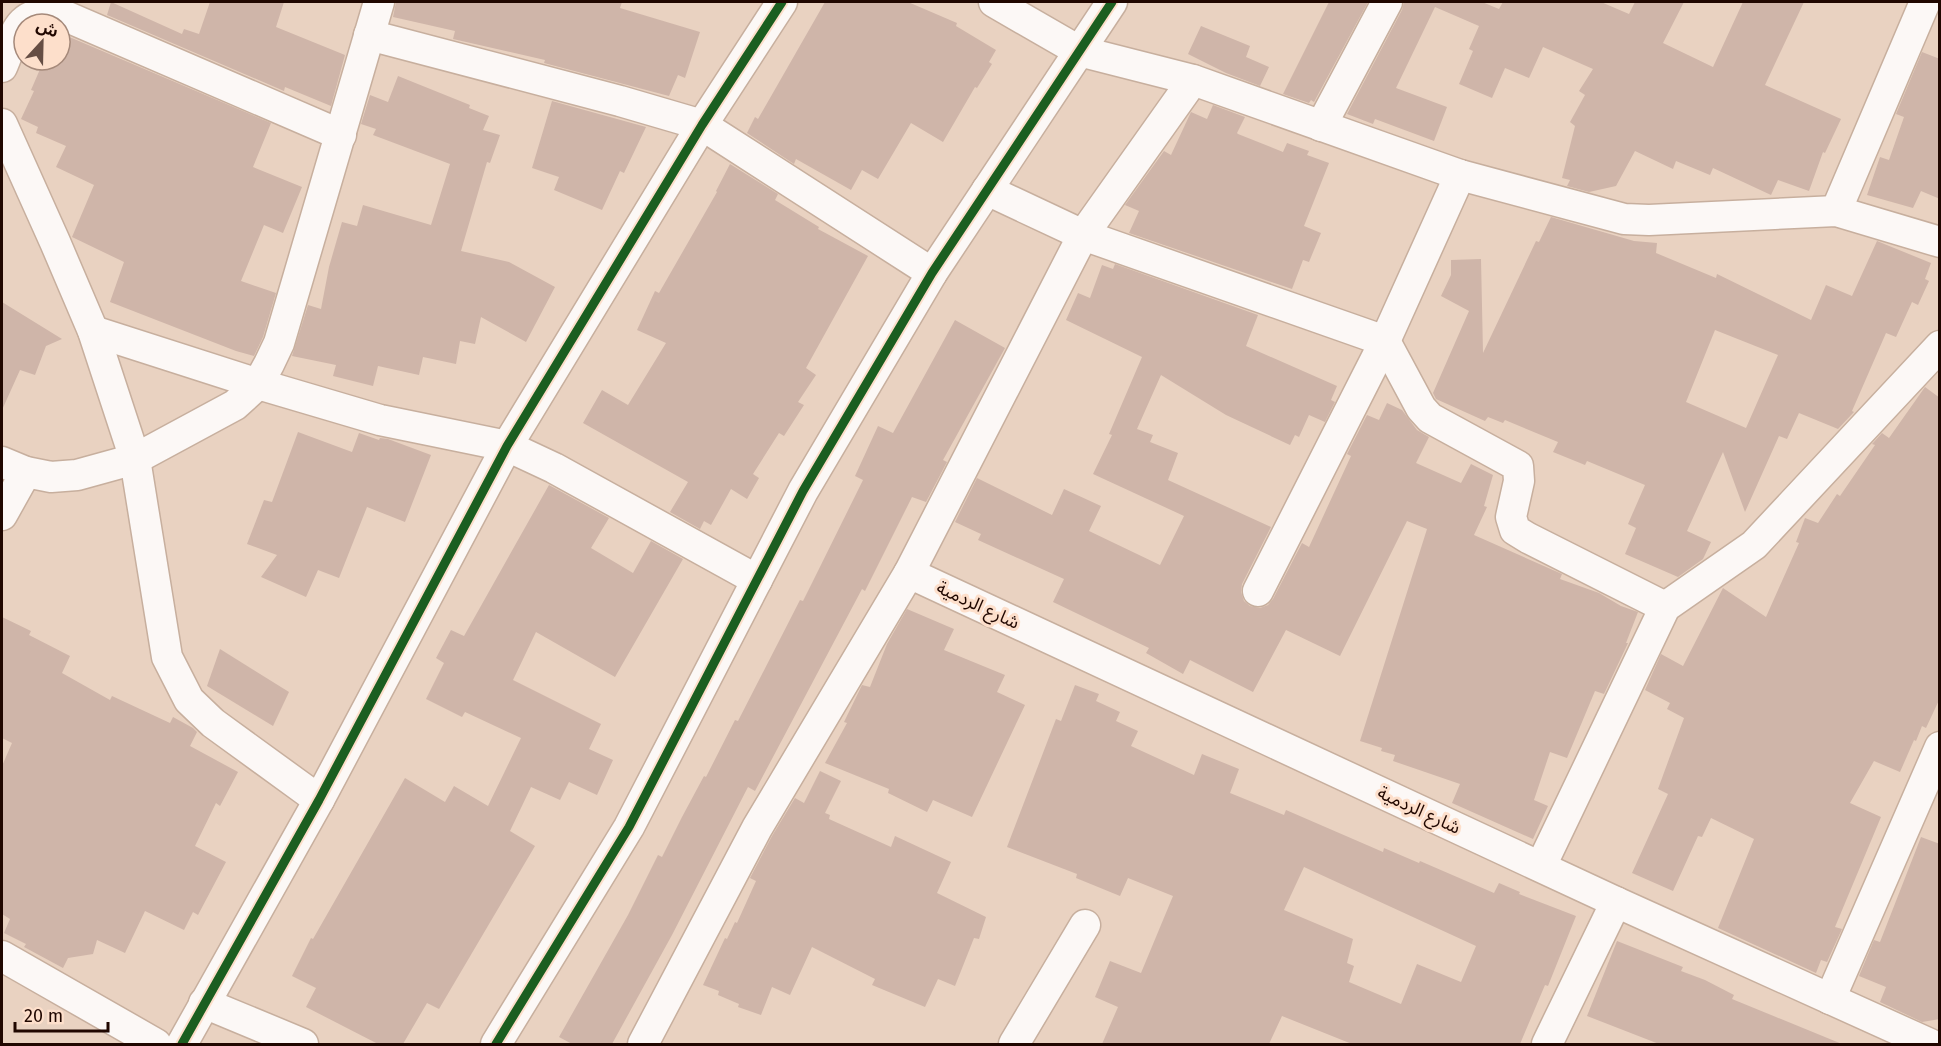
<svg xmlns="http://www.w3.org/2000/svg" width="1941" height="1046" font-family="'Fira Sans','Noto Sans Arabic',sans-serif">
  <rect width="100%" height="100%" fill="#e9d2c1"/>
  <g fill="#cfb5a9" fill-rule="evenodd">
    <path d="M111,2L182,34L184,29L199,34L210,2H284L276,27L345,55L331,106L285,87L284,91L107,15Z"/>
    <path d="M396,2H622L620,8L700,32L685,78L678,75L669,96L544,63L545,60L453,39L455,31L393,17Z"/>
    <path d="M825,2H908L957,23L956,26L996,50L989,62L992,64L977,88L975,87L943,142L911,123L878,179L862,170L851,190L796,159L794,164L747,133L755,117L758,119Z"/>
    <path d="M1329,2H1368L1314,102L1311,100L1309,103L1283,94Z"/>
    <path d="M1404,2H1482L1499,9L1503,2H1601L1629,14L1635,2H1684L1663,43L1713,67L1743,2H1804L1765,85L1841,119L1825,153L1823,152L1809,191L1778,180L1771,195L1713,168L1710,175L1676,161L1673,169L1635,151L1616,186L1589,192L1567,186L1570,180L1562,178L1575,126L1570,122L1585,95L1579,91L1593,69L1543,47L1529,78L1505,68L1492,98L1459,84L1473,51L1469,49L1479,26L1435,7L1396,88L1447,107L1434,141L1375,119L1373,124L1347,114L1402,10Z"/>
    <path d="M1201,26L1250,46L1246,57L1269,67L1260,86L1226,73L1188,54Z"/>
    <path d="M60,33L271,123L253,167L302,187L283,233L264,225L241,281L276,293L263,337L254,356L236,351L110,302L124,262L72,237L94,185L56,167L66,146L36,133L38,127L21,119L34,91L31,90L44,60H60Z"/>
    <path d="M1922,52L1940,59V199L1921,191L1913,208L1867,195L1880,157L1889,160L1904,117L1896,114Z"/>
    <path d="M398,76L470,105L469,108L489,116L483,130L500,135L490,163L487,162L461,251L509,262L555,287L526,342L481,317L475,344L460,341L456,364L423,357L419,375L378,366L373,386L333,376L336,365L292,356L308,305L321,309L329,267L342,222L357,226L363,205L431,225L450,164L373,135L376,129L361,124L370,95L388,102Z"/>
    <path d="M552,101L646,127L624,173L620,171L602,210L554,190L559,177L532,168Z"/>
    <path d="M1213,105L1245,117L1237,133L1238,134L1283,152L1287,143L1309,151L1307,155L1329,163L1304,226L1321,233L1309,262L1303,260L1292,289L1129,233L1139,211L1125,205L1164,151L1171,155L1191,112L1207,119Z"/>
    <path d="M730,164L778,194L775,200L819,227L818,229L868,256L806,368L816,375L798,402L804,405L784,436L779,433L753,474L759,478L747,499L731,489L711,525L704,521L700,529L670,512L688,482L583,423L602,390L628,405L666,343L637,330L655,291L659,293L717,192L716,191Z"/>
    <path d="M1551,217L1634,241L1657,243L1656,253L1716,278L1717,274L1811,320L1826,285L1852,296L1877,241L1931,263L1925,279L1929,281L1918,305L1912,302L1896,337L1886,333L1852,411L1854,412L1838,429L1799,413L1787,439L1779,436L1745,512L1723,452L1687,531L1711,542L1703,559L1678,577L1625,554L1636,528L1628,524L1645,485L1587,461L1585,465L1553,452L1558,442L1505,420L1503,423L1488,417L1485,421L1436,399L1433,393L1469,311L1441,296L1451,275V260L1481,259L1483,353L1536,241L1539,242ZM1715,330L1778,355L1746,428L1686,402Z"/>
    <path d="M1115,264L1258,315L1246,346L1337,386L1331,400L1335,402L1325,422L1309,415L1299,437L1295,435L1290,445L1226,415L1161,375L1137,429L1153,435L1150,442L1178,453L1168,480L1271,527L1242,584L1241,592L1244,601L1250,606L1260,608L1268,605L1273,599L1302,543L1309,547L1351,456L1347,454L1367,415L1379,420L1387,403L1402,410L1417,430L1429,437L1416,463L1461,483L1471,464L1493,475L1484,506L1487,507L1474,535L1562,574L1560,579L1599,593L1621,606L1638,612L1626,643H1628L1604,694L1595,691L1567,758L1550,752L1534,800L1548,806L1533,839L1452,803L1460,784L1393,761L1395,755L1381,751L1382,748L1360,741L1427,529L1407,521L1340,656L1286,630L1253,692L1190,660L1183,674L1146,653L1149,648L1053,602L1064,579L978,540L981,534L955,522L977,478L1052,515L1064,489L1101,506L1089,531L1160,565L1184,516L1093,474L1112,435L1109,434L1142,357L1066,320L1078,293L1090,298L1102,265L1113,269Z"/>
    <path d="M2,302L62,339L46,346L35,375L20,370L2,410Z"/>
    <path d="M955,320L1005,348L943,460L947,462L926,502L912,497L865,591L862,589L755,791L748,787L672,935L612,1044H572L559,1037L628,915L658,855L662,857L682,817L704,776L706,777L735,720L738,721L800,600L803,601L813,581L863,480L855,476L878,426L893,433Z"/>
    <path d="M1925,387L1940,398V698L1926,728L1922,726L1916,741L1914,740L1900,772L1874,761L1850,803L1881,817L1835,927L1842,929L1827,962L1821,960L1816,973L1718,928L1754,839L1711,818L1702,837L1698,836L1673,891L1632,873L1668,794L1658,789L1684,718L1667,709L1670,703L1645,690L1661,654L1683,666L1723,588L1766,617L1799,543L1796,542L1805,518L1818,523L1837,494L1840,496L1875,445L1872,444L1882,433L1889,438Z"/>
    <path d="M298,432L352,452L359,433L379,440L380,438L388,439L431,455L405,522L367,507L339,578L318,570L306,597L261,577L277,555L247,544L264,500L272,502Z"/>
    <path d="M549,485L609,518L591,548L633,573L651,541L683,559L615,677L536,632L513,680L601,724L589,749L613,760L597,795L569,782L560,800L531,787L510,831L535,846L439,1009L427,1003L403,1044H378L306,1007L316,988L292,976L311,938L313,939L405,778L445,802L454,786L488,806L521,738L465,712L462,717L426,699L444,663L436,658L451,630L464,636Z"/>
    <path d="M907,609L954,629L944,650L1005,675L997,692L1025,705L972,817L933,800L927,812L888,793L889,789L825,763L847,723L844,722L862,685L870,687L887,644Z"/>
    <path d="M2,617L31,631L29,635L70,656L62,673L110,700L112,696L170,723L173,717L193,728L197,732L190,746L238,772L220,806L216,803L195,846L226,862L198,915L193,912L184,930L145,911L125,953L97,940L93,954L68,958L63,968L24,947L26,944L4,933L10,919L2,914V766L12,743L2,738Z"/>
    <path d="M220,649L289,692L273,726L207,686Z"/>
    <path d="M1075,685L1099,694L1096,701L1120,712L1116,721L1138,731L1131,746L1194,775L1202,754L1239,769L1230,793L1284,815L1286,810L1383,852L1384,848L1419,863L1420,861L1494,893L1499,883L1520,892L1519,894L1576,916L1548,986L1545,985L1520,1044H1352L1282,1016L1269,1044H1102L1118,1007L1095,997L1110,961L1141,973L1173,896L1128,878L1120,896L1076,878L1077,874L1007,847L1056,719L1061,721ZM1304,867L1476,946L1461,982L1417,964L1401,1004L1349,982L1354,966L1347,963L1353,939L1284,910Z"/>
    <path d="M820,771L841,781L825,813L830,815L829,819L891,847L895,836L951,862L937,893L986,917L979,939L974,938L955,986L938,979L925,1007L872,985L875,979L812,947L790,995L772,987L761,1015L738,1007L739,1004L718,995L719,991L703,985L725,938L727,939L735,922L737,923L756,881L750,878L772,836L795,798L804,803Z"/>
    <path d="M1921,837L1940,844V1019L1922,1022L1880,1002L1886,987L1859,976L1874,940L1880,942Z"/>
    <path d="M1617,941L1683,967L1681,971L1705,980L1734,995L1732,999L1842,1044H1659L1587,1016Z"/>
  </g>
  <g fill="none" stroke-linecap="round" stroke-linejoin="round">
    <g stroke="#c7af9e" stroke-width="33">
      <g id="minor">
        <path d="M994,2L1079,51L1193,80L1460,175L1624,219L1649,220L1836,211L1940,242"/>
        <path d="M369,35L620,101L702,125L932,273"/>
        <path d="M2,67C16,35 15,12 56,12L341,135"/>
        <path d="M2,124L55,242L93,331L135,459L167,657L189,700L213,723L319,800"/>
        <path d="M1321,126L1387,2"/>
        <path d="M987,190L1083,235L1385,341L1421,408L1430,418L1518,466L1519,481L1511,517L1515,530L1528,538L1665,607"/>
        <path d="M1836,211L1925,2"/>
        <path d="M93,331L258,384L380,420L507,446L554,468L757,580"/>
        <path d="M2,462L26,472L51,477L77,475L135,459L235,405L258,384L269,364L279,343L379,2"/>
        <path d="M2,515L26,472"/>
        <path d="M909,573L1616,902L1930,1044"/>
        <path d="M1258,591L1385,341L1460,175"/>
        <path d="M1541,866L1665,607L1754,545L1940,346"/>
        <path d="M2,956L156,1044"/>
        <path d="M1830,999L1940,747"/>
        <path d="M204,1003L303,1044"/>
        <path d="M182,1044L319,800L507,446L702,125L782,2"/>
        <path d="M496,1044L629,827L803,491L932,273L1112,2"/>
        <path d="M643,1044L757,828L909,573L1083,235L1193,80"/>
        <path d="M1014,1044L1085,925"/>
        <path d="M1547,1044L1616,902"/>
      </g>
    </g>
    <use href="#minor" stroke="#fcf8f6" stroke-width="30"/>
    <g stroke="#fddfcb" stroke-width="13">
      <g id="cycleway">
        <path d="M182,1044L319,800L507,446L702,125L782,2"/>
        <path d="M496,1044L629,827L803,491L932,273L1112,2"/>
      </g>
    </g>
    <use href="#cycleway" stroke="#1b5e20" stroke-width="9"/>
  </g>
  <g text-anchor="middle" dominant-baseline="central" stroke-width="6" stroke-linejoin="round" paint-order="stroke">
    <g font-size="18" fill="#200700" stroke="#fddfcb">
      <text transform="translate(978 605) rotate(25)">شارع الردمية</text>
      <text transform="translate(1419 810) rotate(25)">شارع الردمية</text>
    </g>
  </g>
  <rect width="1941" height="1046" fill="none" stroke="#200700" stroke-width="6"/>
  <g transform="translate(42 42) rotate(22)"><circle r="28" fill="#fddfcb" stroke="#a5897a" stroke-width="1.5"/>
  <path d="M0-4.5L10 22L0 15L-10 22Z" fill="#664e44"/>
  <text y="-9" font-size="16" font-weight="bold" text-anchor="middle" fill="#200700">ش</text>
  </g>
  <path d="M15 1022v9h93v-9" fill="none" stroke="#200700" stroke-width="3"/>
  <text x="24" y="1022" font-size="18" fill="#200700" stroke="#fddfcb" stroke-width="4.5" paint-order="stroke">20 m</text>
</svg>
